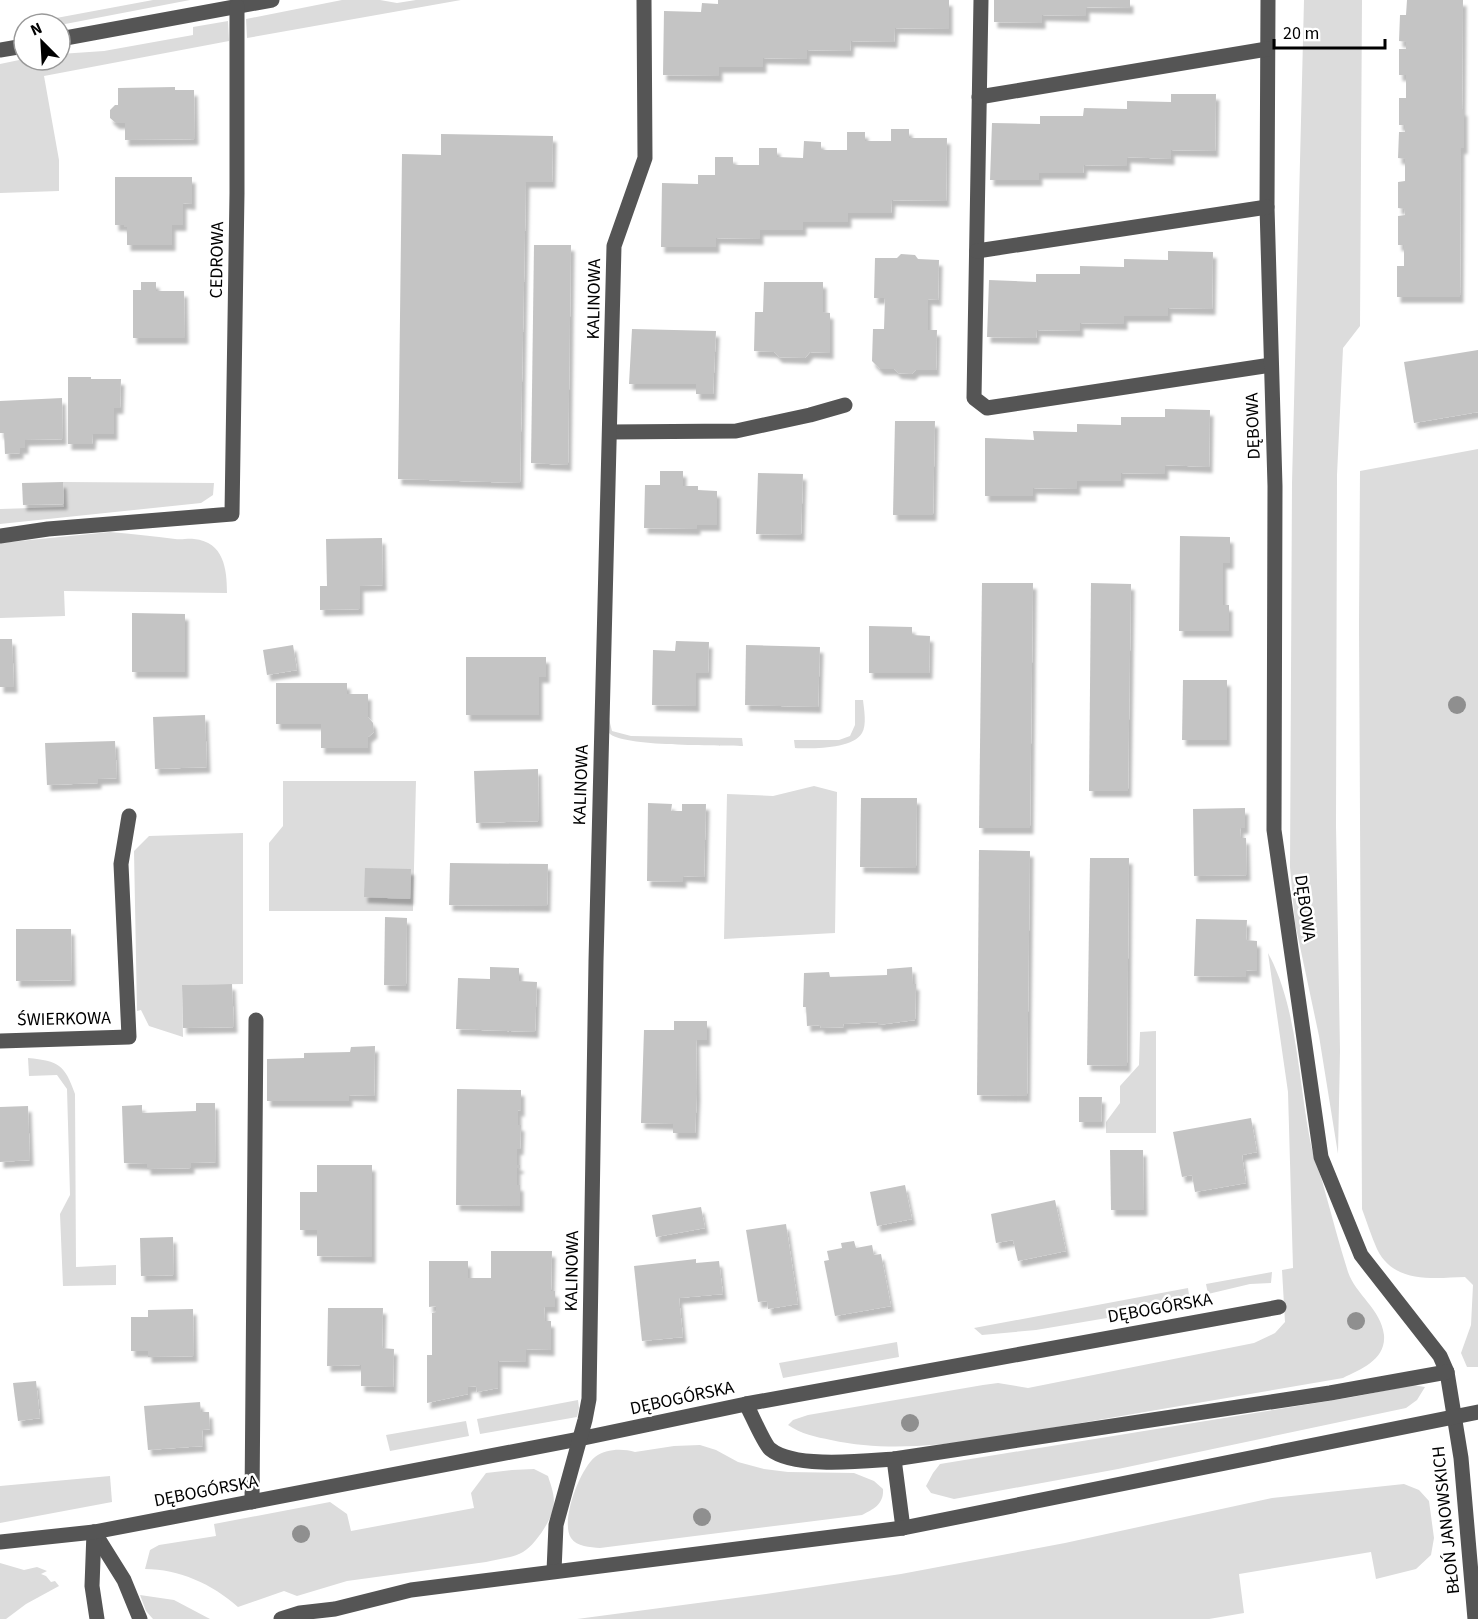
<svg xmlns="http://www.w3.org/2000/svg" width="1478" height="1619" font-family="'Source Sans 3',sans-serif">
  <defs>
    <filter id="shadow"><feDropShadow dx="3.5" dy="6" stdDeviation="1.5" flood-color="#0004"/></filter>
  </defs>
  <rect width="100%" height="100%" fill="#fff"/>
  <g fill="#dcdcdc">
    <path d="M153,0H190L60,25L24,24Z"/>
    <path d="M342,0H380L397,3L416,0H461L247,38L246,19Z"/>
    <path d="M1304,0H1362L1360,326L1343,348L1337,475L1336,826L1340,1051L1338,1154L1319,1036L1295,923L1290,867L1292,483Z"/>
    <path d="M228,21L229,41L44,76L59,160V191L0,193V64L24,59L60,60V54L104,51L193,35V27Z"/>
    <path d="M1478,449V1367H1467L1461,1353L1471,1325L1473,1285L1465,1277C1433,1278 1394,1284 1377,1249C1371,1236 1367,1222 1362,1209L1359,624L1360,471Z"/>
    <path d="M63,482L214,483L213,495L201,503L0,524V509L64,507Z"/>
    <path d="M110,532C132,534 154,536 175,539C182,540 188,538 194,539C224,542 227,569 227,593L64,591L65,616L0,618V543Z"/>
    <path d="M855,700H863C864,709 867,725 862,733C853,749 812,749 795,748L794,740H839L850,736L855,725Z"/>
    <path d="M608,715L612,731L631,736L742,738L743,746C720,745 621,747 609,733Z"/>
    <path d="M283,781H416L413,911H269V843L283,826Z"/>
    <path d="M814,786L837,792L835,933L724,939L727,794L773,796Z"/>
    <path d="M243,833V984L182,985L183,1037L149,1026L141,1010L137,1011L134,851L149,836Z"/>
    <path d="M1268,953C1300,1012 1298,1093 1314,1158C1317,1168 1322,1178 1324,1188C1332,1216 1339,1244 1348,1272C1356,1295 1381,1309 1384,1335C1386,1360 1361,1369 1343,1378L981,1440C930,1446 882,1451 831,1440C816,1437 801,1434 788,1425L793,1420L808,1415L983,1385L998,1383L1028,1388L1254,1343L1275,1333L1285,1322L1282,1270L1293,1268L1288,1092Z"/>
    <path d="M1156,1031V1133H1106V1122L1120,1103V1086L1139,1065L1140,1032Z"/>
    <path d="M28,1058C59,1061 65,1065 75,1094L76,1267L116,1265V1285L63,1286L60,1214L70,1195L67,1089L57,1075L29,1076Z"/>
    <path d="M1272,1272L1271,1283L1250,1284L1208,1294L1206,1284Z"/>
    <path d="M1188,1288L1189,1295L1162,1301L1107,1318L1036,1330L982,1335L974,1328Z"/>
    <path d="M897,1342L899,1357L783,1378L779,1363Z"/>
    <path d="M1413,1385L1425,1387L1417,1400L1406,1408L1118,1469L954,1499L931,1493L926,1486L933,1473L940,1464L1353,1397Z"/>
    <path d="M578,1400L579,1408L577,1417L480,1434L477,1419Z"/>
    <path d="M466,1421L469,1436L390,1451L386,1435Z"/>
    <path d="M700,1445L716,1450L738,1462L764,1469L788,1472L854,1473L874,1481L883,1489C884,1504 874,1509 862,1515L600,1548C590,1547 577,1547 571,1538C560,1521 580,1469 595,1457C605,1449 622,1448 635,1452L674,1446Z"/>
    <path d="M534,1469L548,1476C551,1486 556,1497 553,1509C551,1521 534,1546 523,1552C513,1558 498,1559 486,1562L347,1581L297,1596L284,1591L238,1607C212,1584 179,1569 145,1569L150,1550L159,1545L216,1536L214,1524L330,1502L347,1514L351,1531L474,1508L471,1493L486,1473L512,1470Z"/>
    <path d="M110,1476L112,1502L0,1523V1486Z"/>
    <path d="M1404,1484L1419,1490L1429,1501L1434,1538L1431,1555L1416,1569L1376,1579L1371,1552L1239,1574L1244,1613L1209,1619H577L766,1594L901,1574L1065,1543L1272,1498Z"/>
    <path d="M0,1563L24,1570L37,1567L47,1571L41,1574L46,1576L51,1582L55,1581L59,1586L26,1604L6,1619H0Z"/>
    <path d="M140,1595L174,1600L210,1619H153L146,1611Z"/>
  </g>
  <g fill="#c4c4c4" filter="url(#shadow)">
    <path d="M718,0H949V29L895,28L894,42L851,41L850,51L807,50V59L763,58V67H719V76L663,75L664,11L701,12L702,3L718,4Z"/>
    <path d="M994,0H1130V8L1086,7V16L1042,15V23L994,22Z"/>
    <path d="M1407,0H1463L1462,110H1464V148H1461L1460,297H1397V266H1404V245H1398V216L1405,215L1404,209L1398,208V182L1405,181V159L1398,158L1399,132H1405V125H1399V98H1406V75H1399V49H1406V42L1399,41L1400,15H1406Z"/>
    <path d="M175,87V90H194L195,139L125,140V123H116L110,118V110L115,105H118V88Z"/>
    <path d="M1171,94H1216L1215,151L1171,150V159L1127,157V166L1084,165L1083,173H1039V180H990L992,123L1040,124V116H1083L1084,108L1127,109V101L1171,102Z"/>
    <path d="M891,129H909V138H947L946,201L892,200L891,213H848V222H803V230H760V239L716,238V247H661L662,183L698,184V175H715V157H733V165H759V148H777V157L803,158L804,141L821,142V150H847V132H865V141H891Z"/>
    <path d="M441,134L553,136L552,182H526L520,483L398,479L402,154L441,155Z"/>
    <path d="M115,177H192V204L183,203V225H172V245H127V227H124V225H115Z"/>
    <path d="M534,245H571L568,465L531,463Z"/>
    <path d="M1168,251L1213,252L1212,309L1168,308V316H1124V324L1080,323V331L1037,330L1036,338L987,337L989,280L1036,282V274H1080V266L1124,267V259L1168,260Z"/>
    <path d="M901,254L915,255L918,259L939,260L938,300L928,299V330H937L936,370H916L912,374L898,373L894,369H880L872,361L873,329H884L885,298H874L875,258H897Z"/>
    <path d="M141,282H156V291H184L185,338H133V290H141Z"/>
    <path d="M764,282H823V312L830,313V353L810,352L805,358L779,357L774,352L754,351L755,312H763Z"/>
    <path d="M632,329L716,331L713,394H696V384H629Z"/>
    <path d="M1478,350V412L1414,423L1404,362Z"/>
    <path d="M68,377H91V379H121L120,408H114V434H93L92,444H68Z"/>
    <path d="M62,398L63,439L25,440V448H20V453L5,454L4,433H0V401Z"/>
    <path d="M1165,409L1210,410L1209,467L1165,465V474L1121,473V481H1077V489L1033,488V496H985V438L1034,440L1033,431L1077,432V424L1121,425V417H1165Z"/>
    <path d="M895,421H935L933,515H893Z"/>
    <path d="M660,471H683V486H698V490L717,491V525H697V529L644,528L645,485H660Z"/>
    <path d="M758,473L803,474L801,535L756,534Z"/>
    <path d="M63,482L64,504L23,505L22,483Z"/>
    <path d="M1180,536L1230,537V563H1223V605H1229V631H1179Z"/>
    <path d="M382,538L383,585L360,586V609L320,610V586H327L326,539Z"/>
    <path d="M982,583H1033L1030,828H979Z"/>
    <path d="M1091,583L1131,584L1128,791H1089Z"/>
    <path d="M132,613L185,614V672H132Z"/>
    <path d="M869,626L912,627V635L930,636L929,673H869Z"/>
    <path d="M0,639H12L14,687H0Z"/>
    <path d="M676,641L709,642L708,673H696V706L652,705L653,650L675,651Z"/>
    <path d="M293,645L297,670L267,675L263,650Z"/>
    <path d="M746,645L820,647L818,707L745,705Z"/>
    <path d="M466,657H546V677H539V715H466Z"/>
    <path d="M1183,680H1227V740H1182Z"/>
    <path d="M276,683H347V694H368V717L373,723L374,732L368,737V748H321V724H276Z"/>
    <path d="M205,715L207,767L155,769L153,717Z"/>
    <path d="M115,741L117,778L98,779V783L47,785L45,743Z"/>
    <path d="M538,769L539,821L476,823L474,771Z"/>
    <path d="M861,798H917L916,868L860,867Z"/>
    <path d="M648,803L672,804L671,811H682V804H706L704,877L683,876V882L647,881Z"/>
    <path d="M1245,808V828H1240L1241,838H1246L1247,875L1194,876L1193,809Z"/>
    <path d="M979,850L1030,851L1027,1096L977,1095Z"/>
    <path d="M1090,858H1129L1127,1066L1087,1065Z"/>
    <path d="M450,863L548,864L547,906L449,905Z"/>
    <path d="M365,868L411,869L410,899L364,897Z"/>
    <path d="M385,917L407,918L406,986L384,985Z"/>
    <path d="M1196,919L1247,920L1246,940L1257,941V971L1246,970V977L1194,976Z"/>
    <path d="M16,929H71L72,980L16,981Z"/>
    <path d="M490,967L519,968V981L537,982L535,1032L456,1029L458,978L490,979Z"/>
    <path d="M912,967L913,984H916L915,1020L878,1025V1022L843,1024L844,1027L821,1028L820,1025L807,1026L806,1007H803L804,973L829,972L830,977L887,975V969Z"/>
    <path d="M232,984L234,1027L183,1028L182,985Z"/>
    <path d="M674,1021H707V1040H696L697,1094L695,1133H673V1124L641,1123L644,1030H674Z"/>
    <path d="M375,1046L374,1096L349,1095V1101H267V1059L304,1058V1053L350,1052L351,1047Z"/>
    <path d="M457,1089L521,1090V1111L518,1110V1125H521L520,1149H517V1165H520V1168H517V1185H520V1206L456,1205Z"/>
    <path d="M1079,1097H1102L1101,1122H1079Z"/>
    <path d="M196,1103H215L216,1162L191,1163V1168L147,1169V1164L124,1163L122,1106L142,1105V1113L196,1111Z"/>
    <path d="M28,1106L30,1160L0,1162V1107Z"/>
    <path d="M1251,1118L1257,1152L1242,1155L1246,1183L1195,1192L1192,1175L1182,1177L1173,1132Z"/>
    <path d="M1110,1150H1143L1144,1210H1111Z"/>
    <path d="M317,1165H372V1257L317,1256V1230H300V1192H317Z"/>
    <path d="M905,1185L912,1219L877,1226L870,1192Z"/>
    <path d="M1055,1200L1066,1251L1018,1261L1013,1240L996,1243L991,1214Z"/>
    <path d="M701,1207L705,1228L656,1237L652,1215Z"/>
    <path d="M786,1224L798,1304L768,1309L767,1301L758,1302L746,1230Z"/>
    <path d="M173,1237L174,1275L141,1276L140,1238Z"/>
    <path d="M854,1241L856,1248L872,1245L874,1255L881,1254L891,1306L835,1316L824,1261L829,1260L827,1251L842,1248L841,1243Z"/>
    <path d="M491,1251H552L551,1291H555V1307H544L545,1321H551V1350L526,1349V1362L498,1361V1388L477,1392L476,1386L468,1387V1394L427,1403V1355H432V1313L436,1312V1306L429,1307V1261H468V1278H491Z"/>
    <path d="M696,1259V1263L719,1261L723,1294L679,1298L683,1337L642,1341L634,1266Z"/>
    <path d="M328,1308H383L382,1348L394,1349L393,1387L361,1386V1365L327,1366Z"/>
    <path d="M193,1309L194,1356L148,1357V1351H131V1317H148V1310Z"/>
    <path d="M36,1381L40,1418L18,1421L13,1383Z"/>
    <path d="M200,1402L201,1412H209L210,1429L202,1430L203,1446L148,1450L144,1406Z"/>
  </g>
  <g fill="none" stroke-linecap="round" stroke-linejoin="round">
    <g stroke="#555" stroke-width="15">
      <path d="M981,0L974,398L987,408L1271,365"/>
      <path d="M1268,0L1267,207L1275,486L1274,830L1321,1157L1361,1255L1440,1356L1447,1372L1461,1458L1475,1619"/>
      <path d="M60,39L272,0"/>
      <path d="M0,50L24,46"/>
      <path d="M979,97L1267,49"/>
      <path d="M977,251L1267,207"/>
      <path d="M610,432L736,431L810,415L845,405"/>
      <path d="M0,536L48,529L232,514L237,193V6"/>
      <path d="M0,1041L129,1037L121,864L129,816"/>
      <path d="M746,1404C751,1413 764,1444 770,1449C794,1469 864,1461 894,1459L1330,1393L1447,1372"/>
      <path d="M894,1459L903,1528"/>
      <path d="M252,1502L256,1020"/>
      <path d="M94,1532L124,1580L140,1619"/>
      <path d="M94,1532L92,1586L97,1619"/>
      <path d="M0,1542L94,1532L579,1439L746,1404L1279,1307"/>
      <path d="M554,1571L556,1525L585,1420L589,1399L596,961L614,246L645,158L644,0"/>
      <path d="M281,1619L300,1613L335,1609L411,1590L903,1528L1478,1412"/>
    </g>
  </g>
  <g fill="#8f8f8f">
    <circle cx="1457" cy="705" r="9"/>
    <circle cx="1356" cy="1321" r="9"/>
    <circle cx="910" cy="1423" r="9"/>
    <circle cx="702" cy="1517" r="9"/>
    <circle cx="301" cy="1534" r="9"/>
  </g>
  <g text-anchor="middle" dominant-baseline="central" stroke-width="5" stroke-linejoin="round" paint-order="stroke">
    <g font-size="18" fill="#000" stroke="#fff">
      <text transform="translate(217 260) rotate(-89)">CEDROWA</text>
      <text transform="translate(594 299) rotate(-89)">KALINOWA</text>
      <text transform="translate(1253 426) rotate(-92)">DĘBOWA</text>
      <text transform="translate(581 785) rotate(-88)">KALINOWA</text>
      <text transform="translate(1305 908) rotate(82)">DĘBOWA</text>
      <text transform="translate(64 1019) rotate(-1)">ŚWIERKOWA</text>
      <text transform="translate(572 1271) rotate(-89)">KALINOWA</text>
      <text transform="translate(1160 1308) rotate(-10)">DĘBOGÓRSKA</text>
      <text transform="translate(682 1398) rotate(-12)">DĘBOGÓRSKA</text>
      <text transform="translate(206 1491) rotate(-11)">DĘBOGÓRSKA</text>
      <text transform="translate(1446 1520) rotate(-96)">BŁOŃ JANOWSKICH</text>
    </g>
  </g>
  <g transform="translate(42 42) rotate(336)"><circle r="28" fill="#ffffff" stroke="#999999" stroke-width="1.5"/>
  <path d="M0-4.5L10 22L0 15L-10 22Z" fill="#000000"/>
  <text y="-9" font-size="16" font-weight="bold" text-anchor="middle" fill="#000000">N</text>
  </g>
  <path d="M1274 39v9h111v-9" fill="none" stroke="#000000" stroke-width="3"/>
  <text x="1283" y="39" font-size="18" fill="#000000" stroke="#ffffff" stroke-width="4.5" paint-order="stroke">20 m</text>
</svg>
